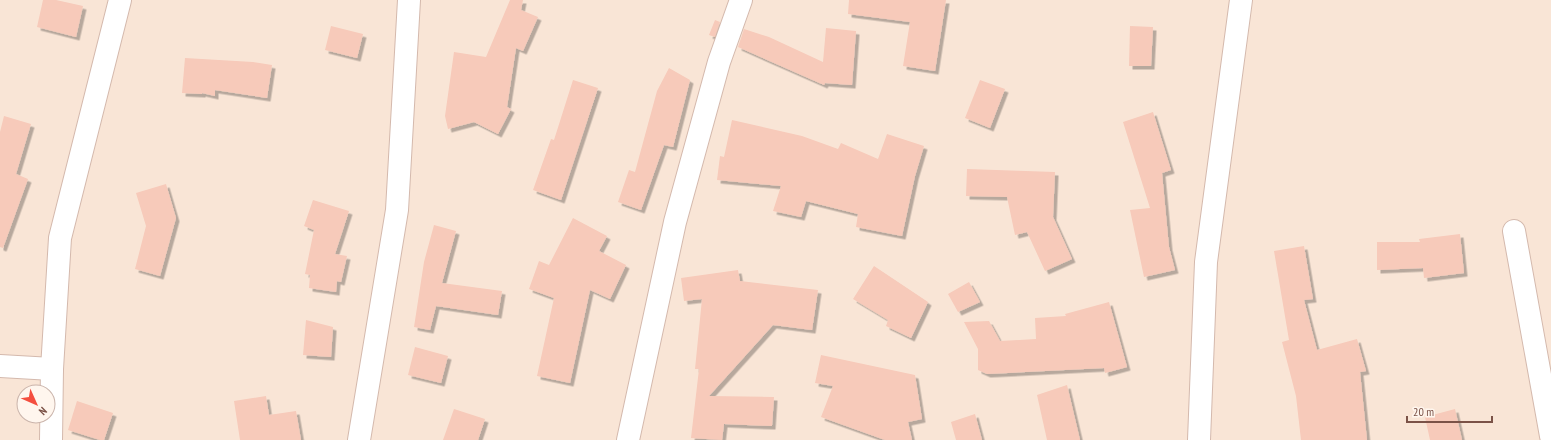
<svg xmlns="http://www.w3.org/2000/svg" width="1551" height="440" font-family="'PT Sans Narrow',sans-serif">
  <defs>
    <filter id="shadow"><feDropShadow dx="3.5" dy="3.5" stdDeviation="0" flood-color="#0004"/></filter>
  </defs>
  <rect width="100%" height="100%" fill="#fef1e6"/>
  <path fill="#f9e5d6" fill-rule="evenodd" d="M0,0H1551V440H0ZM24,392H48V416H24Z"/>
  <g fill="#f7caba" filter="url(#shadow)">
    <path d="M43,0H56L83,6L76,37L37,27Z"/>
    <path d="M510,0H523L521,10L538,17L523,51L516,48L507,107L511,109L498,134L474,122L448,129L445,116L454,52L486,57Z"/>
    <path d="M849,0H946L935,71L903,66L910,22L848,14Z"/>
    <path d="M715,20L720,22L715,37L709,35Z"/>
    <path d="M331,26L363,34L357,58L325,50Z"/>
    <path d="M1130,26L1153,27L1151,66H1129Z"/>
    <path d="M826,28L856,31L852,85L825,83L824,85L738,47L744,29L769,37L823,62Z"/>
    <path d="M185,58L253,62L272,65L267,98L215,90V96L202,93V94L182,93Z"/>
    <path d="M669,68L690,80L673,147L664,145L641,210L618,202L629,170L635,172L657,91Z"/>
    <path d="M573,80L598,88L561,200L533,190L551,139L554,140Z"/>
    <path d="M980,80L1005,89L990,128L965,118Z"/>
    <path d="M1153,112L1171,170L1162,173L1169,247L1175,270L1144,277L1130,210L1150,208L1123,122Z"/>
    <path d="M4,116L31,124L16,174L28,179L3,248L0,247V132Z"/>
    <path d="M732,120L802,136L838,149L841,143L878,159L887,134L924,146L915,176L902,236L856,227L858,214L806,201L801,217L773,211L781,186L717,180L720,156L724,157Z"/>
    <path d="M967,169L1055,172L1053,217L1072,259L1045,271L1027,232L1015,235L1007,197L966,196Z"/>
    <path d="M166,184L176,218L160,276L135,269L146,226L136,193Z"/>
    <path d="M313,200L349,211L335,254L347,256L341,282L337,281L336,292L309,288L310,275L305,274L314,230L304,226Z"/>
    <path d="M573,218L607,236L599,251L626,265L610,299L590,290L570,383L537,376L554,298L529,289L539,261L549,265Z"/>
    <path d="M434,225L456,231L442,283L502,291L498,315L436,306L430,330L414,327L424,262Z"/>
    <path d="M1460,234L1464,273L1424,278L1423,268L1377,270V242H1420L1419,239Z"/>
    <path d="M1304,246L1313,299L1304,300L1317,350L1357,339L1366,371L1360,372L1367,440H1301L1296,396L1282,342L1289,340L1274,251Z"/>
    <path d="M874,266L928,302L911,338L886,326L888,320L853,299Z"/>
    <path d="M738,270L740,281L818,290L812,330L773,325L709,396L774,397L772,426L724,424L722,440L691,438L699,369H695L702,299L684,301L681,278Z"/>
    <path d="M969,282L980,302L958,312L948,294Z"/>
    <path d="M1109,302L1127,367L1105,373L1104,368L987,374L978,370V349L964,322L989,321L1000,341L1036,339L1035,318L1066,316L1065,314Z"/>
    <path d="M306,320L333,327L331,357L303,355Z"/>
    <path d="M415,347L448,356L441,383L408,375Z"/>
    <path d="M821,355L915,375L922,419L908,422L912,440H885L821,417L833,386L815,383Z"/>
    <path d="M1067,385L1080,440H1047L1037,395Z"/>
    <path d="M266,396L269,415L296,411L301,440H240L234,401Z"/>
    <path d="M77,401L113,413L104,440H100L68,430Z"/>
    <path d="M454,409L485,419L478,440H443Z"/>
    <path d="M1455,409L1462,440H1430L1425,417Z"/>
    <path d="M975,414L982,440H956L951,422Z"/>
  </g>
  <g fill="none" stroke-linecap="round" stroke-linejoin="round">
    <g stroke="#d4b9ad" stroke-width="24">
      <g id="minor">
        <path d="M1514,231L1551,436"/>
        <path d="M0,366L52,369"/>
        <path d="M51,440L52,369L60,238L120,0"/>
        <path d="M359,440L397,210L409,0"/>
        <path d="M628,440L675,222L719,62L741,0"/>
        <path d="M1199,440L1206,262L1241,0"/>
      </g>
    </g>
    <use href="#minor" stroke="#fff" stroke-width="22"/>
  </g>
  <g transform="translate(36 404) rotate(135)"><circle r="19" fill="#fff6ee" stroke="#cab4ab"/>
  <path d="M0-3L7 15L0 10L-7 15Z" fill="#f44e3f"/>
  <text y="-6" font-size="11" font-weight="bold" text-anchor="middle" fill="#7b5247">N</text>
  </g>
  <path d="M1407 416v6h85v-6" fill="none" stroke="#7b5247" stroke-width="2"/>
  <text x="1413" y="416" font-size="12" fill="#7b5247" stroke="#fff6ee" stroke-width="3" paint-order="stroke">20 m</text>
</svg>
